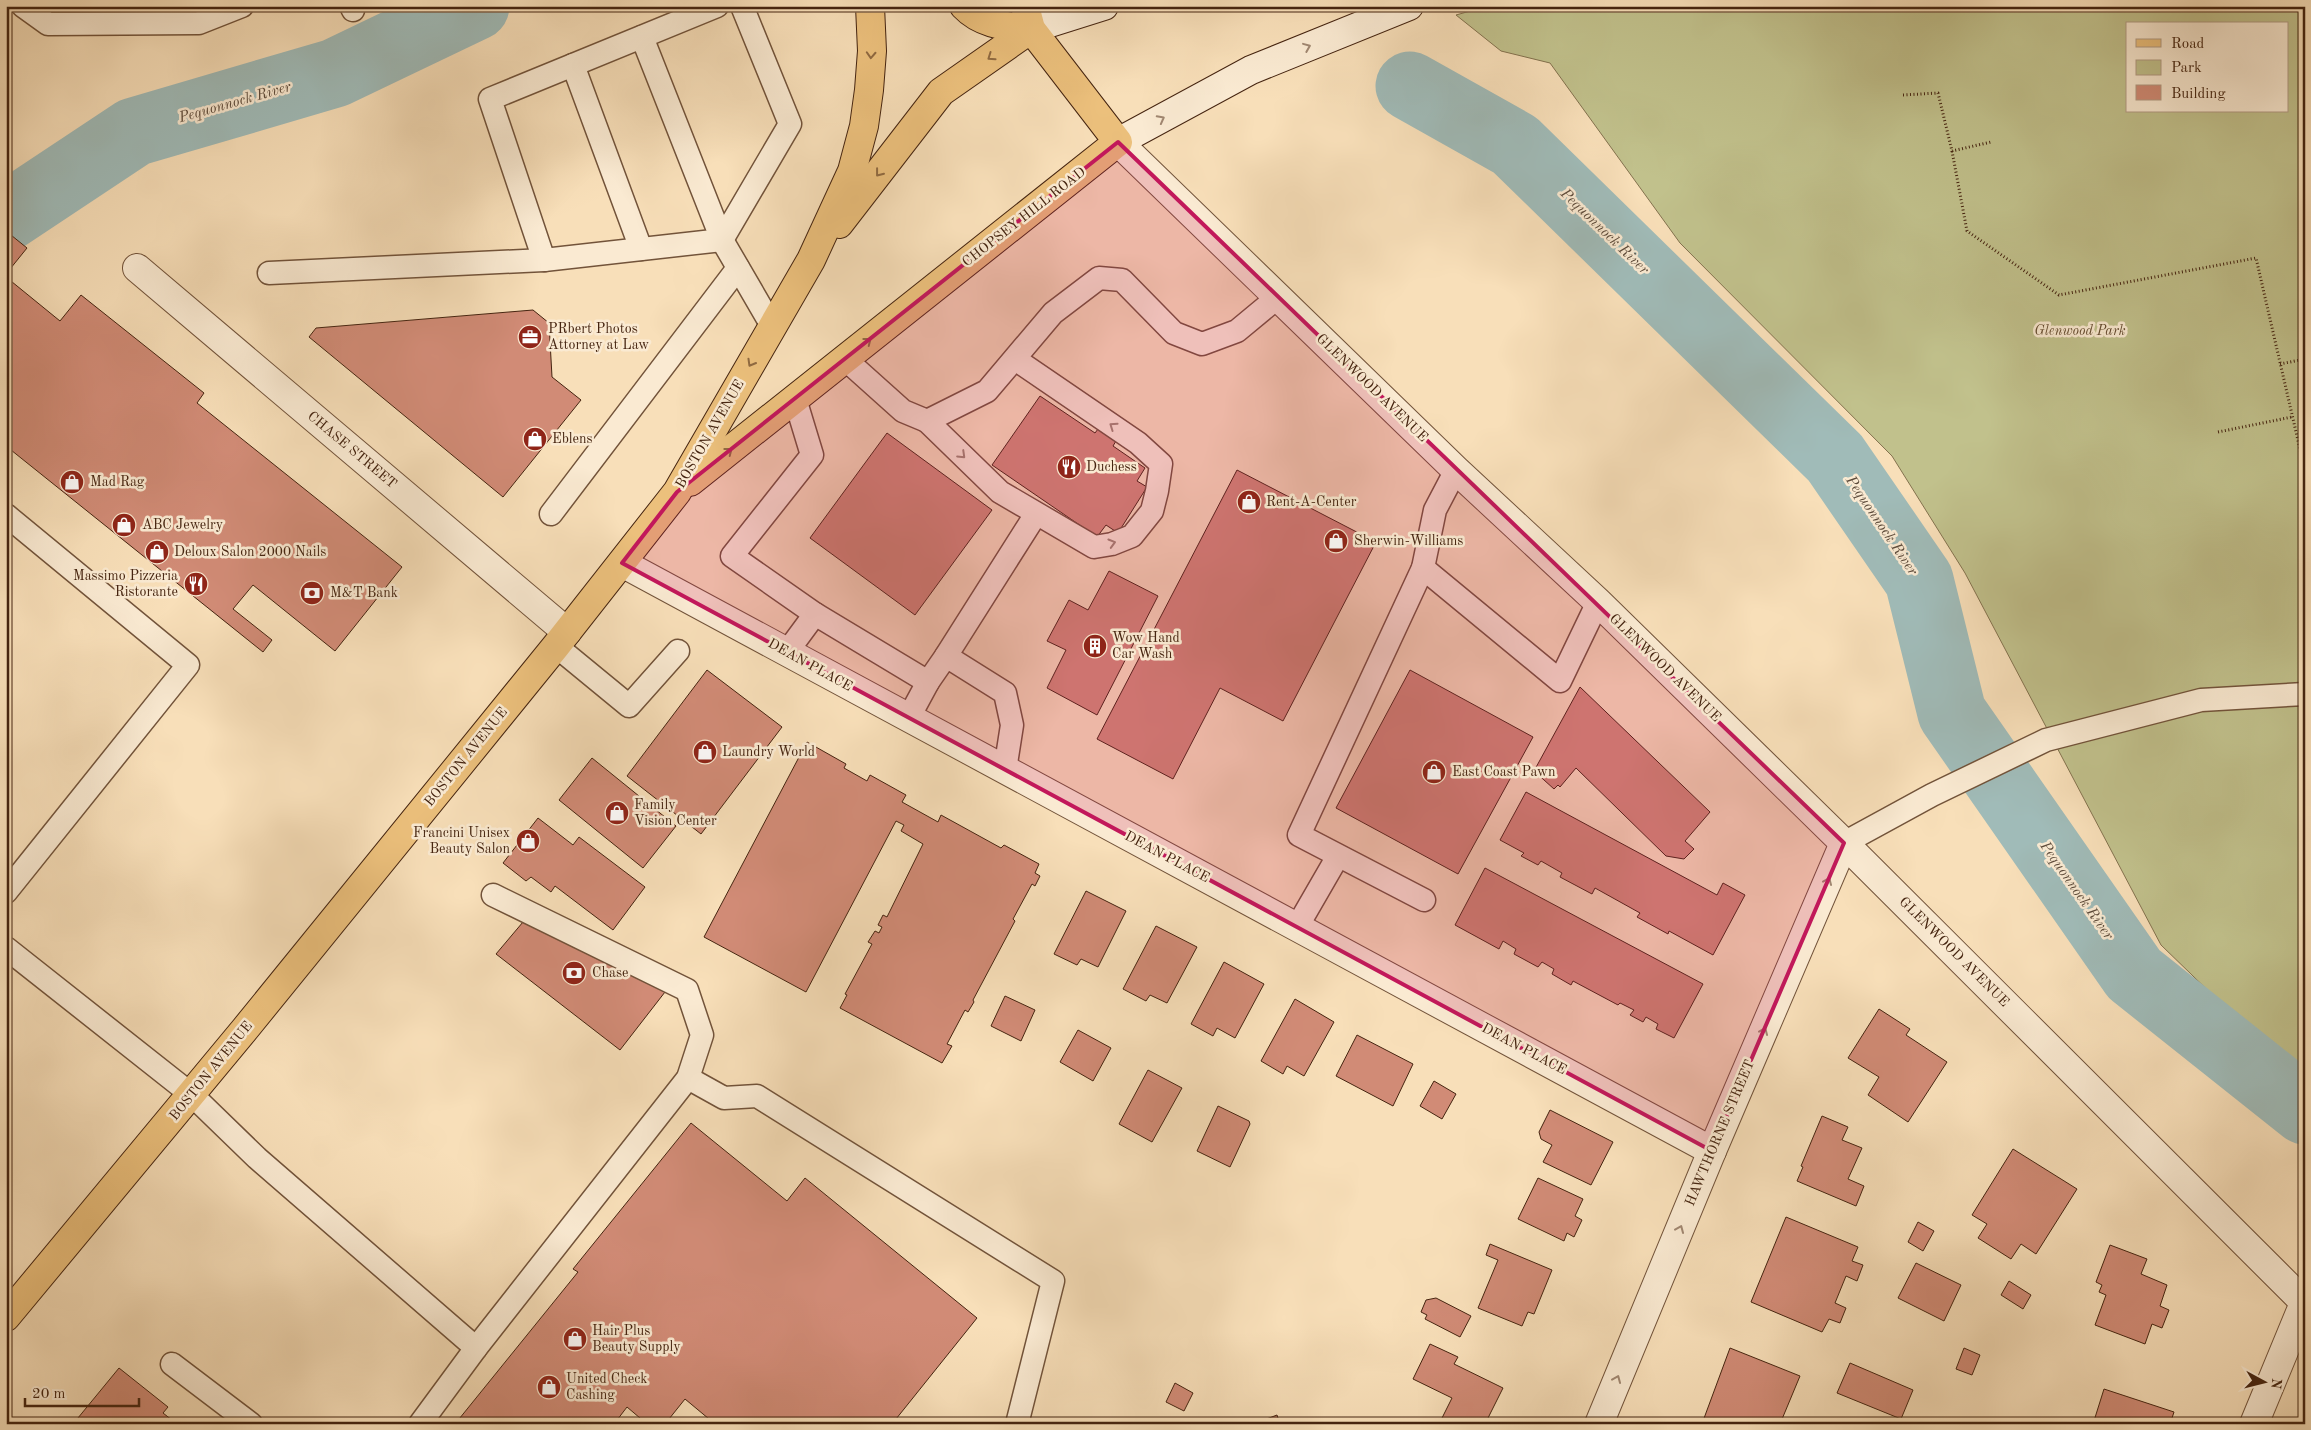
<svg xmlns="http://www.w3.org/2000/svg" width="2311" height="1430" font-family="'Old Standard TT',serif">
  <rect width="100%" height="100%" fill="#f8dfb9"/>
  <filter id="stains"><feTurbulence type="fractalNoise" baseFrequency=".004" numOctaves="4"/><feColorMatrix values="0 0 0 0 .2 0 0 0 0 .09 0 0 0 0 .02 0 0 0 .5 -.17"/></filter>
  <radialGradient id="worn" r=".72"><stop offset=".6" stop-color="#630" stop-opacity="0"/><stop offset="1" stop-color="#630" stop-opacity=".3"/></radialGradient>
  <path fill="#c1c18c" stroke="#83724e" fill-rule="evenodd" d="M1488,6H2305V1079L2290,1070L2161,945L1965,573L1892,456L1680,243L1550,63L1501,51L1456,15ZM2127,24H2287V111H2127Z"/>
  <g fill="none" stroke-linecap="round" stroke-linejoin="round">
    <g stroke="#a0bbb8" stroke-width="69">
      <path d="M1410,86L1515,145L1835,458L1919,580L1952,713L2134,974L2305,1110"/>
      <path d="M6,217L134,132L335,73L475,6"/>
    </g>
  </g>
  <g fill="#d18b76" stroke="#452410">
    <path d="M6,231L27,248L6,274Z"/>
    <path d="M6,277L60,321L81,295L204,393L197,403L402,567L335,651L253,585L233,609L272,640L263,652L6,446Z"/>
    <path d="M533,310L549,323L552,377L581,400L503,497L309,337L316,328Z"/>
    <path d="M1040,396L1095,433L1098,429L1116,441L1113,446L1145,468L1137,481L1147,487L1118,533L1106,525L1097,537L992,465Z"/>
    <path d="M887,433L992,510L915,615L810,538Z"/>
    <path d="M1237,470L1376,542L1283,721L1220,688L1173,779L1097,739Z"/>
    <path d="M1109,571L1158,596L1097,715L1047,688L1066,650L1047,641L1069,600L1088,610Z"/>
    <path d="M707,670L782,727L701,834L627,776Z"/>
    <path d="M1410,670L1533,737L1458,874L1336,808Z"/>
    <path d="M1580,687L1710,812L1685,841L1694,849L1684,859L1666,856L1576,768L1560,787L1558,785L1554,789L1534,771Z"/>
    <path d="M807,742L846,764L844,768L867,781L870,775L906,795L902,802L938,822L941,815L1001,848L1004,845L1039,864L1035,873L1040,876L1035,886L1032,884L1013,919L1015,921L973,1000L974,1002L968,1012L965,1010L947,1044L952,1046L942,1063L840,1008L847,995L845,994L872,944L868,942L875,931L879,933L882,927L878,925L883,915L887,917L923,844L901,831L904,825L896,821L806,992L704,937Z"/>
    <path d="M592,758L676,826L643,868L559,800Z"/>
    <path d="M1526,792L1717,895L1723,883L1745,895L1713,955L1669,931L1668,934L1637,917L1640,913L1595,888L1592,894L1560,877L1562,873L1541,861L1538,865L1521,856L1524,853L1500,840Z"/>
    <path d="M538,818L573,845L579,837L645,887L613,930L555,886L551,892L531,877L526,881L503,863Z"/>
    <path d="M1485,868L1703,984L1674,1038L1656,1029L1658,1024L1646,1017L1643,1022L1630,1015L1634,1010L1620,1003L1618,1005L1573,981L1571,985L1552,974L1554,969L1542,962L1538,967L1514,954L1516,949L1503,941L1499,949L1455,925Z"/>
    <path d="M1086,891L1126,911L1098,967L1081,959L1077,965L1054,954Z"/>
    <path d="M523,922L665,992L620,1050L496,954Z"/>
    <path d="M1156,926L1197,947L1167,1003L1150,995L1146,1001L1123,989Z"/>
    <path d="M1224,962L1264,984L1235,1038L1217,1028L1213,1036L1191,1024Z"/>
    <path d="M1005,996L1035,1010L1021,1041L991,1026Z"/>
    <path d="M1295,999L1334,1022L1304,1076L1287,1066L1283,1074L1261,1061Z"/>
    <path d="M1879,1009L1910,1029L1906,1035L1947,1062L1908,1122L1868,1095L1879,1077L1848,1058Z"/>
    <path d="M1078,1030L1111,1048L1093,1081L1060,1062Z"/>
    <path d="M1357,1035L1413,1064L1393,1106L1336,1076Z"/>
    <path d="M1148,1070L1182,1088L1152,1142L1119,1124Z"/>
    <path d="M1434,1081L1456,1094L1442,1119L1420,1106Z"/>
    <path d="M1218,1106L1249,1121L1250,1124L1230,1167L1197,1151Z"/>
    <path d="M1550,1110L1613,1142L1591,1185L1543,1162L1552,1145L1541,1139L1539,1132Z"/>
    <path d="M1822,1116L1848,1127L1842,1140L1862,1148L1848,1179L1864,1186L1856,1206L1797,1181L1803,1167L1801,1166Z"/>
    <path d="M691,1123L787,1201L805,1178L977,1318L892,1424H715L685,1399L665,1424H647L627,1407L614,1424H455L578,1272L573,1269Z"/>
    <path d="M2013,1149L2077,1189L2036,1254L2021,1244L2011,1259L1978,1238L1987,1224L1972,1215Z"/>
    <path d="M1538,1178L1583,1199L1575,1216L1582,1220L1574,1237L1567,1233L1564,1241L1518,1219Z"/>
    <path d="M1786,1217L1858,1247L1852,1261L1863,1265L1857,1281L1846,1276L1835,1303L1846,1308L1840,1323L1829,1319L1822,1332L1751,1302Z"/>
    <path d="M1918,1222L1934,1231L1923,1251L1908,1242Z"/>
    <path d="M1490,1244L1552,1270L1534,1314L1528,1312L1522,1326L1478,1308L1498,1260L1486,1255Z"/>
    <path d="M2110,1245L2147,1259L2141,1274L2167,1285L2160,1306L2169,1310L2162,1328L2152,1324L2145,1344L2095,1325L2106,1295L2099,1292L2102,1285L2096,1282Z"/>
    <path d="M1916,1263L1961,1285L1944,1321L1898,1298Z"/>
    <path d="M2009,1281L2031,1295L2023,1309L2001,1295Z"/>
    <path d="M1436,1298L1471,1316L1460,1337L1425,1319L1427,1315L1421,1312L1426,1300Z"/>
    <path d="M1430,1344L1458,1357L1454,1364L1503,1388L1485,1424H1439L1452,1398L1413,1379Z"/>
    <path d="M1730,1348L1800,1376L1780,1424H1710L1703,1421Z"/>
    <path d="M1964,1348L1980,1355L1972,1375L1956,1369Z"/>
    <path d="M1850,1363L1913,1390L1901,1419L1837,1393Z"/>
    <path d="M119,1368L168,1407L163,1413L177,1424H73Z"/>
    <path d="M1175,1383L1193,1393L1184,1411L1166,1402Z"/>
    <path d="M2104,1389L2174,1412L2170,1424H2093Z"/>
    <path d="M1277,1415L1280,1424L1256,1423Z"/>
  </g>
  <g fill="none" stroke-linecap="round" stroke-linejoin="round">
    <g stroke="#72533a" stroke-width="25">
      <g id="service">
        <path d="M23,6L48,24L199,23L242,6"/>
        <path d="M351,6L353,10"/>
        <path d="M717,6L490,99L544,260L722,240"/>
        <path d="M642,37L722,240L772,326"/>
        <path d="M573,65L641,249"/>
        <path d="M722,240L790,124L742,6"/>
        <path d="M269,273L544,260"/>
        <path d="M845,359L903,411L927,421L987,391L1053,313L1099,278L1122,280L1174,333L1202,344L1237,331L1278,297"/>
        <path d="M795,399L812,455L732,556L815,614"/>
        <path d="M927,421L1000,492L1094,547L1112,544L1132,536L1152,511L1157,491L1161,464L1138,443L1015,359"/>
        <path d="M1456,470L1435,510L1423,568L1560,681L1598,602"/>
        <path d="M551,514L738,268"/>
        <path d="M6,515L188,665L6,892"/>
        <path d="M1423,568L1299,835L1424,900"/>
        <path d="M556,646L629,706L678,651"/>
        <path d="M787,652L815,614L928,682"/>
        <path d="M946,656L1036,514"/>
        <path d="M908,719L928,682L946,656L1005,693L1012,725L1005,770"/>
        <path d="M1844,843L1932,795L2046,740L2201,700L2305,694"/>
        <path d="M1297,927L1338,856"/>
        <path d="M6,948L192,1095L257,1158L476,1348"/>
        <path d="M688,1078L724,1098L757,1096L1053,1281L1017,1424"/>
        <path d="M172,1364L251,1424"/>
        <path d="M420,1424L476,1348L688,1078L702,1035L687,990L493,895"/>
      </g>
    </g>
    <g stroke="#72533a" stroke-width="30">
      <g id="minor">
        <path d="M1118,142L1456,470L1598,602L1844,843L2305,1303"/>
        <path d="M137,268L567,632"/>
        <path d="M622,563L1712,1151"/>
        <path d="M1599,1424L1712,1151L1844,843"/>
        <path d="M2254,1424L2304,1303"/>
      </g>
    </g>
    <g stroke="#452410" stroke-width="30">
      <g id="secondary">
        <path d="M1031,29L1104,6"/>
        <path d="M1118,142L1251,70L1409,6"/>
      </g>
    </g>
    <g stroke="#452410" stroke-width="30">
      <g id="primary">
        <path d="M964,6C982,25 1007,26 1031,29"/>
        <path d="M839,224L941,92L1031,29"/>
        <path d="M690,482L1118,142L1031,29L1025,6"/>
        <path d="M6,1317L245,1029L556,646L677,492L811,260L852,171L864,126L869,90L872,51L870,6"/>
      </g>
    </g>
    <g stroke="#452410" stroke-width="3" stroke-dasharray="1 2.5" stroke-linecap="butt">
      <path d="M1903,95L1938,93L1952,151L1991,142"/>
      <path d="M1952,151L1967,231L2059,295L2256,258L2305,471"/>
      <path d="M2280,364L2305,359"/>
      <path d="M2218,432L2292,417"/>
    </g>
    <use href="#service" stroke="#faead2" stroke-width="22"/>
    <use href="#minor" stroke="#faead2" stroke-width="28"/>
    <use href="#secondary" stroke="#faead2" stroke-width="28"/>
    <use href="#primary" stroke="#ecc07c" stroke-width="28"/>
  </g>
  <defs><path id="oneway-chevron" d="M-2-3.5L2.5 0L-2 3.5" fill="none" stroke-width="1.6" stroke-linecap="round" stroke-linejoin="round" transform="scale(1.25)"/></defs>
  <g stroke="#a08771">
    <use href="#oneway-chevron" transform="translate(1307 47) rotate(-22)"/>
    <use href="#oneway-chevron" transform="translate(1161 119) rotate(-28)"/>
    <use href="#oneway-chevron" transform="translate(1113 426) rotate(-145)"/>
    <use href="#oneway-chevron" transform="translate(962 455) rotate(44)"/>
    <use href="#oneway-chevron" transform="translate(1112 543) rotate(-16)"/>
    <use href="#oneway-chevron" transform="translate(1828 881) rotate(-67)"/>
    <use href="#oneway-chevron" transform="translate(1764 1031) rotate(-67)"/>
    <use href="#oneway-chevron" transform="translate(1680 1229) rotate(-67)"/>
    <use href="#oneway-chevron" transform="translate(1617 1379) rotate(-67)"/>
  </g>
  <g stroke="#906a41">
    <use href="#oneway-chevron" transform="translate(871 55) rotate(93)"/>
    <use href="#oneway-chevron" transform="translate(991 57) rotate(145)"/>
    <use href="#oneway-chevron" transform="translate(879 173) rotate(128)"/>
    <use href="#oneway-chevron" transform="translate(868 341) rotate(-38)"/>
    <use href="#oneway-chevron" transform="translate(751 363) rotate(120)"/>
    <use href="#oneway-chevron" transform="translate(729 451) rotate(-38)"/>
  </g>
  <path fill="#c2185b" fill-opacity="0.2" stroke="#c2185b" stroke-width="4" stroke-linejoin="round" d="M1118,142L1844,843L1712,1151L622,563L677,492Z"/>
  <defs>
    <g id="office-disc" transform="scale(1.25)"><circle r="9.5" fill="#8f2418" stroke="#faead2"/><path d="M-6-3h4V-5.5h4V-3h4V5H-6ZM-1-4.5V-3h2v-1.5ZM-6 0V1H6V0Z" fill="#fff"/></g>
    <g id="shop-disc" transform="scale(1.25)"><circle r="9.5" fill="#8f2418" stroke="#faead2"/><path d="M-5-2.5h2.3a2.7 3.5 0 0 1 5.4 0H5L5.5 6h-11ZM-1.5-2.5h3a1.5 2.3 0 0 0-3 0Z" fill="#fff"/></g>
    <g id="restaurant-disc" transform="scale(1.25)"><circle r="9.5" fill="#8f2418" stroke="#faead2"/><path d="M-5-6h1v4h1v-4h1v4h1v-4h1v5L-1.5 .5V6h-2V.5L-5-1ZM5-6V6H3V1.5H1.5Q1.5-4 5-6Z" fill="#fff"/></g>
    <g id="bank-disc" transform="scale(1.25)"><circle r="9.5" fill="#8f2418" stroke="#faead2"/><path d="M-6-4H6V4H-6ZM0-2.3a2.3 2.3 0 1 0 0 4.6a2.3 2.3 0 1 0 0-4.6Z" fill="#fff"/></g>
    <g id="building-disc" transform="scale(1.25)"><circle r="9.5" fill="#8f2418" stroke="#faead2"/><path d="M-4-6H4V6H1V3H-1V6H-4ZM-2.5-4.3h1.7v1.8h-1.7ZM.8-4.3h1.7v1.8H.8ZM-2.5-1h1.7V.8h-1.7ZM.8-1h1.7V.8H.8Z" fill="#fff"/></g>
  </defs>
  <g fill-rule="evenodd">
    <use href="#office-disc" x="530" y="337"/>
    <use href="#shop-disc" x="535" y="439"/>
    <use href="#restaurant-disc" x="1069" y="467"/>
    <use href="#shop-disc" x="72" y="482"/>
    <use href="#shop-disc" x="1249" y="502"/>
    <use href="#shop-disc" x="124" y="525"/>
    <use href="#shop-disc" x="1336" y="541"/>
    <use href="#shop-disc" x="157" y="552"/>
    <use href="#restaurant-disc" x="196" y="584"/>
    <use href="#bank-disc" x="312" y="593"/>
    <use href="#building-disc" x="1095" y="646"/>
    <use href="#shop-disc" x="705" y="752"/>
    <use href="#shop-disc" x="1434" y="772"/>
    <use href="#shop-disc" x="617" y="813"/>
    <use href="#shop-disc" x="528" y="841"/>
    <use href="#bank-disc" x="574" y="973"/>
    <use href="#shop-disc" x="575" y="1339"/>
    <use href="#shop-disc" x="549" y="1387"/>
  </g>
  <g text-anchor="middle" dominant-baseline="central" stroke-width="5" stroke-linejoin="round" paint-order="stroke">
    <g font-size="14" fill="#452410" stroke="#faead2">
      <text transform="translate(1024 217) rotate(-38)">CHOPSEY HILL ROAD</text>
      <text transform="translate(1372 388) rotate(44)">GLENWOOD AVENUE</text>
      <text transform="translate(710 434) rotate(-60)">BOSTON AVENUE</text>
      <text transform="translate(352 450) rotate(40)">CHASE STREET</text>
      <text transform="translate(810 665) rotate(29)">DEAN PLACE</text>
      <text transform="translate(1665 668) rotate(44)">GLENWOOD AVENUE</text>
      <text transform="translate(466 757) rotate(-51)">BOSTON AVENUE</text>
      <text transform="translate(1167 857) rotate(28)">DEAN PLACE</text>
      <text transform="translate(1954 952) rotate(45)">GLENWOOD AVENUE</text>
      <text transform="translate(1524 1049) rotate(28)">DEAN PLACE</text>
      <text transform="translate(211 1071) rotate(-51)">BOSTON AVENUE</text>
      <text transform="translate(1720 1133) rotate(-67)">HAWTHORNE STREET</text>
    </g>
    <g font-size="14" fill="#452410" stroke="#faead2" text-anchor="start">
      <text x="548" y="329">PRbert Photos<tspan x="548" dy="16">Attorney at Law</tspan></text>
      <text x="552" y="439">Eblens</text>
      <text x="1086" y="467">Duchess</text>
      <text x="90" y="482">Mad Rag</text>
      <text x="1266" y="502">Rent-A-Center</text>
      <text x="142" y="525">ABC Jewelry</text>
      <text x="1354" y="541">Sherwin-Williams</text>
      <text x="174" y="552">Deloux Salon 2000 Nails</text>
      <text x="178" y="576" text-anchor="end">Massimo Pizzeria<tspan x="178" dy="16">Ristorante</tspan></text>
      <text x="330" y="593">M&amp;T Bank</text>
      <text x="1112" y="638">Wow Hand<tspan x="1112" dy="16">Car Wash</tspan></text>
      <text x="722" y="752">Laundry World</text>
      <text x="1452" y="772">East Coast Pawn</text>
      <text x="634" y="805">Family<tspan x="634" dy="16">Vision Center</tspan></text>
      <text x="510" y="833" text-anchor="end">Francini Unisex<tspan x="510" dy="16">Beauty Salon</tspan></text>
      <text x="592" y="973">Chase</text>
      <text x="592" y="1331">Hair Plus<tspan x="592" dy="16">Beauty Supply</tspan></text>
      <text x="566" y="1379">United Check<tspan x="566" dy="16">Cashing</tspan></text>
    </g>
    <g font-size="14" font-style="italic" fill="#644b2f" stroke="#faead2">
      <text x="2080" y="331">Glenwood Park</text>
    </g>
    <g font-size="15" font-style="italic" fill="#5c4a3a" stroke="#faead2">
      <text transform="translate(235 103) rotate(-16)">Pequonnock River</text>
      <text transform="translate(1604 232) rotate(44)">Pequonnock River</text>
      <text transform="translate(1881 526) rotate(56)">Pequonnock River</text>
      <text transform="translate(2076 891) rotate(55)">Pequonnock River</text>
    </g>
  </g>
  <rect width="2311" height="1430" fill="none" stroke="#f8dfb9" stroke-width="25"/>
  <rect x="8" y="8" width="2296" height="1415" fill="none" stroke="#452410" stroke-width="2.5"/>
  <rect x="12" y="12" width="2286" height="1405" fill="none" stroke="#452410"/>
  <rect x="2126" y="22" width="162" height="90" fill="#faead2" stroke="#b29b84"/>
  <rect x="2136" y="39" width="25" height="8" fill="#ecc07c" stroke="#b29b84"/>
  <text x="2171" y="48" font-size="15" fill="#452410">Road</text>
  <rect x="2136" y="60" width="25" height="15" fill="#c1c18c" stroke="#b29b84"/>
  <text x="2171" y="72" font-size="15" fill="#452410">Park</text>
  <rect x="2136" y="85" width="25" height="15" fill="#d18b76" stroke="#b29b84"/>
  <text x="2171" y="98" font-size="15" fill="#452410">Building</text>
  <g transform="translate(2264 1382) rotate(97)" stroke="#faead2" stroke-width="4" paint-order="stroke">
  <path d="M0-4L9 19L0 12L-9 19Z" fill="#452410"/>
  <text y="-8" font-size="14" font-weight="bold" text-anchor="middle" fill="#452410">N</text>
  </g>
  <path d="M25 1398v8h114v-8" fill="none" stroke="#452410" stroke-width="2.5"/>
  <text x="32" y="1398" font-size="15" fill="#452410" stroke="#faead2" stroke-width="4" paint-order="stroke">20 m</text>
  <rect width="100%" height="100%" filter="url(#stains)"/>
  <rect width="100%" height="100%" fill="url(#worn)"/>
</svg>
